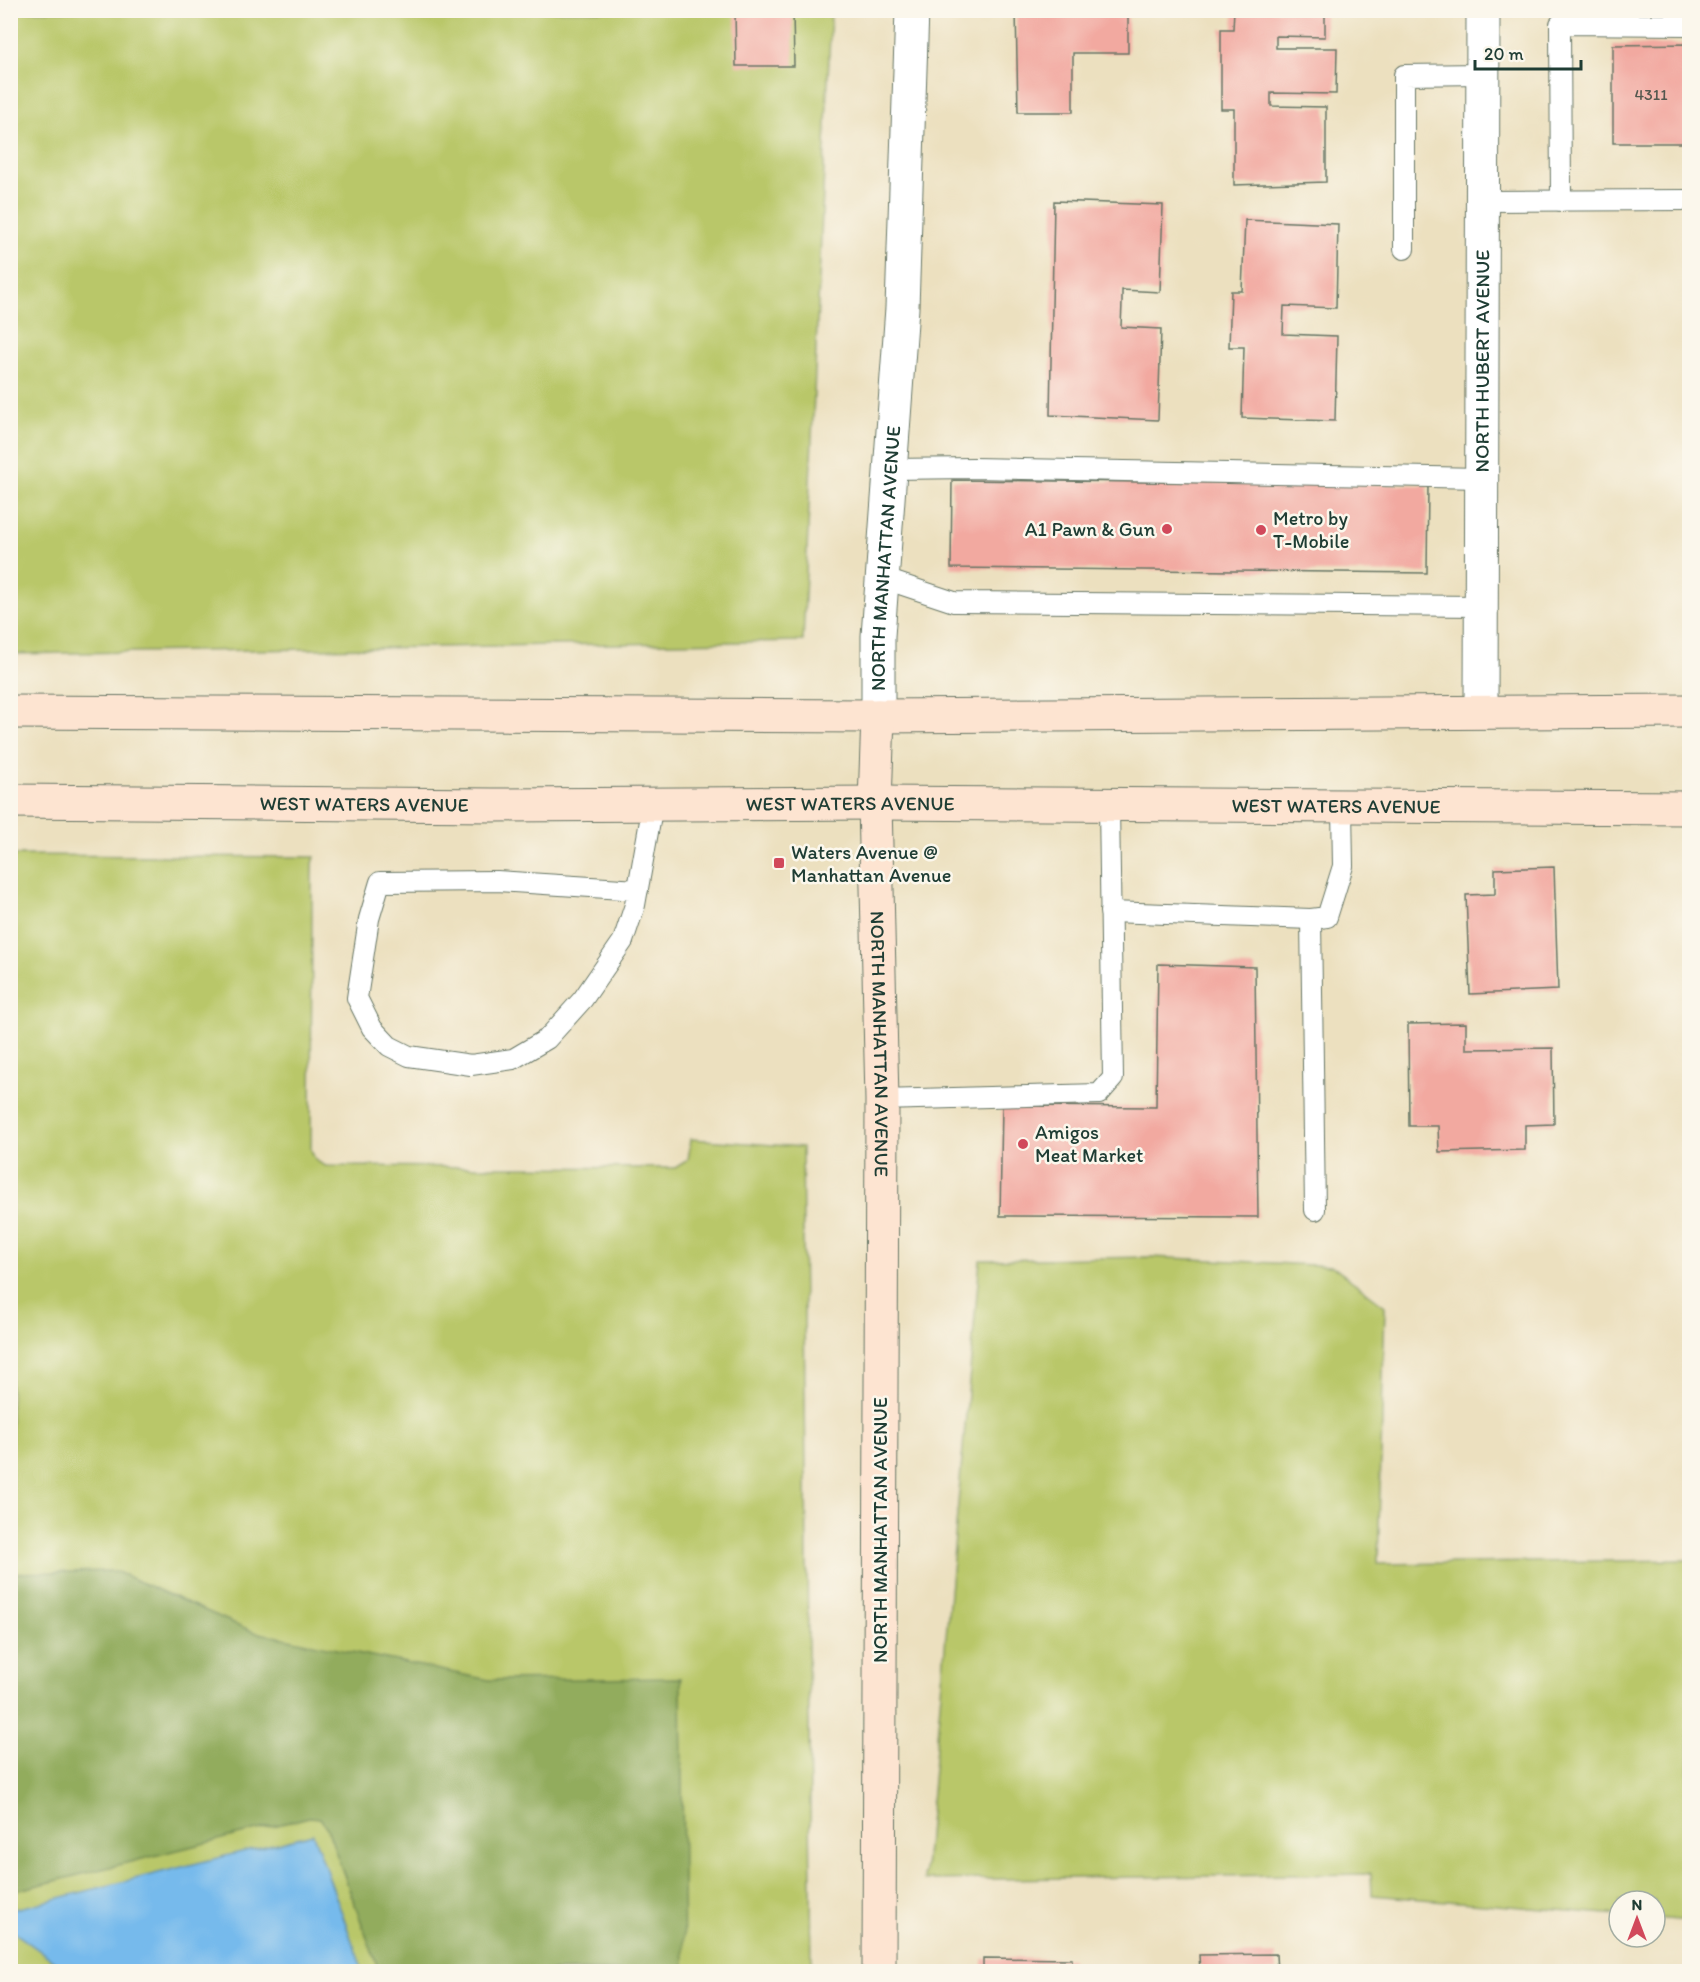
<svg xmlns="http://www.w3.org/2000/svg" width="1700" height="1982" font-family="Itim,sans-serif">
  <rect width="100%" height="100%" fill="#fbf7ec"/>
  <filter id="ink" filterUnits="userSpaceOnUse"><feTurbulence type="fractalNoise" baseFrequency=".0167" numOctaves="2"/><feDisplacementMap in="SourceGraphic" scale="12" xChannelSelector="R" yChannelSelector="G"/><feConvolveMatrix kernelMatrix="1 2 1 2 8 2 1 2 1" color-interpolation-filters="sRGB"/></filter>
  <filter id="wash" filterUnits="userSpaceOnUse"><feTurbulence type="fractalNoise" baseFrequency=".008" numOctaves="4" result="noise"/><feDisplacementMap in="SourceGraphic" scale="24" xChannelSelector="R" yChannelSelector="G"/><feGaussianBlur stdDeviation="1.35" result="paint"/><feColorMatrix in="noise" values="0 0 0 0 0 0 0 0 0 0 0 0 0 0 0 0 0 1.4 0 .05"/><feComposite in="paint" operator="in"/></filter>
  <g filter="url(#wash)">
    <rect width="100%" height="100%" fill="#ece0bf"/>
    <g fill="#b9c769" stroke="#6c824e" stroke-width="1.5">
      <path d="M10,11H831L803,641L11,654Z"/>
      <path d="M11,855L315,857L312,867L311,1149C314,1159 316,1162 326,1166L675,1168L688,1160L691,1139L802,1147L812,1971L11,1972Z"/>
      <path d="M1151,1257L1332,1266L1385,1306L1378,1564L1689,1560V1921L1655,1918V1901H1619V1915L1372,1895L1371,1874L924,1880L980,1260Z"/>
    </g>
    <path fill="#92ac5d" stroke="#587448" stroke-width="1.5" d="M115,1571L254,1632L489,1680L681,1678L684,1971H379L327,1828L320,1818L309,1817L11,1892V1573Z"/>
    <path fill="#76baec" stroke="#4a7c90" stroke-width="1.5" d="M313,1834L363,1971H68L11,1930V1910Z"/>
    <g id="blocks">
      <g fill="#f2a9a0">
        <path d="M735,10H793L794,66H736Z"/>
        <path d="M1016,10H1128V53H1073V112H1018Z"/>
        <path d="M1234,10H1325V37L1276,36V48H1337L1336,94L1271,93V106L1326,107V182L1234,185V109H1221V29H1233Z"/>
        <path d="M1690,44V143H1613V45Z"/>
        <path d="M1054,201L1163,205L1160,292L1122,290V303L1121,327L1161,329L1158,420L1050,415Z"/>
        <path d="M1245,220L1338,224L1336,308L1284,306L1283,334L1337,336L1335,421L1242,418L1244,347H1229L1231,291H1242Z"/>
        <path d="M952,480L1428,485L1427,573L951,568Z"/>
        <path d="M1554,867L1558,990L1470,994L1466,895L1495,894V869Z"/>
        <path d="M1158,964L1255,967L1258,1217L1000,1216L1002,1106L1156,1107Z"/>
        <path d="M1466,1023V1049L1553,1048L1554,1124L1525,1125V1150L1439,1152L1438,1126H1409L1408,1024Z"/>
        <path d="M1276,1954L1277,1972H1200L1199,1955Z"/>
        <path d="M983,1958L1072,1959V1972H983Z"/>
      </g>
    </g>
  </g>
  <g filter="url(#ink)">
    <use href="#blocks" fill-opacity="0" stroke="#677665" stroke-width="1.5"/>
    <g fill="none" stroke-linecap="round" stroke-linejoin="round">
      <g stroke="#677665" stroke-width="22">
        <g id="lane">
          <path d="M1482,201L1690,200"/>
          <path d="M1561,201L1560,24L1690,25"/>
          <path d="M1404,249V75L1483,74"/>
          <path d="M890,469L973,468L1482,478"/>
          <path d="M882,578L954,602L1482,606"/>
          <path d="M638,890L497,881L380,882L369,919L357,998L372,1028L389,1046L409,1056L471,1065L513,1059L547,1039L583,999L623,941L635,905L653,804"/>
          <path d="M1110,912L1311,919L1327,917L1343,866L1342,807"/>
          <path d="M1311,919L1315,1210"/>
          <path d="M882,1100L1099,1094L1113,1078L1109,805"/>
        </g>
      </g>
      <g stroke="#677665" stroke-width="35">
        <g id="street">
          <path id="s1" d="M1481,711L1483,10"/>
          <path id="s2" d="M878,716V636L902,308L912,10"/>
        </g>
      </g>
      <g stroke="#677665" stroke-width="35">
        <g id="secondary">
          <path d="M10,712L878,716L1690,711"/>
          <path id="s3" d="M878,716L875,803L882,1100L879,1972"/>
          <path id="s4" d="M10,801L493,805L875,803L1690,808"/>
        </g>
      </g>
      <use href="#lane" stroke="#fff" stroke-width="20"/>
      <use href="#street" stroke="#fff" stroke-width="33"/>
      <use href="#secondary" stroke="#fde4d1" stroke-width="33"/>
    </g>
  </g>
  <g fill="#d1495b" stroke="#fbf7ec" stroke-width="2">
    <circle cx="1167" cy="529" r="6"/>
    <circle cx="1261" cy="530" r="6"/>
    <rect x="773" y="857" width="12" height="12" rx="3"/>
    <circle cx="1023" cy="1144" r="6"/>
  </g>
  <g text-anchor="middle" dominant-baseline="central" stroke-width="5" stroke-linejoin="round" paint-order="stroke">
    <g font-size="16" fill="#54584f">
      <text x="1651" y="94">4311</text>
    </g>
    <g font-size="20" fill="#1f3d34" stroke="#fbf7ec">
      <text stroke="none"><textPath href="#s1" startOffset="350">NORTH HUBERT AVENUE</textPath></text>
      <text stroke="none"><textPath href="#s2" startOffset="158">NORTH MANHATTAN AVENUE</textPath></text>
      <text stroke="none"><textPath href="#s4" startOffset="354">WEST WATERS AVENUE</textPath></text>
      <text stroke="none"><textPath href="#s4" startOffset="840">WEST WATERS AVENUE</textPath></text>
      <text stroke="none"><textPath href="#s4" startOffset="1326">WEST WATERS AVENUE</textPath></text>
      <text stroke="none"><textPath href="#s3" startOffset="328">NORTH MANHATTAN AVENUE</textPath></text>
      <text transform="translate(880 1530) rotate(-90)">NORTH MANHATTAN AVENUE</text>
    </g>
    <g font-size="20" fill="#1f3d34" stroke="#fbf7ec" text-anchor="start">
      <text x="1273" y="518">Metro by<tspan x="1273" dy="23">T-Mobile</tspan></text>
      <text x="1155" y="529" text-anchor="end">A1 Pawn &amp; Gun</text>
      <text x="791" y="852">Waters Avenue @<tspan x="791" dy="23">Manhattan Avenue</tspan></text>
      <text x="1035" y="1132">Amigos<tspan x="1035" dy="23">Meat Market</tspan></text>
    </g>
  </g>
  <rect width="1700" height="1982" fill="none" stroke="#fbf7ec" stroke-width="36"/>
  <g transform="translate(1637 1919)"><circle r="28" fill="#fbf7ec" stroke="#a3ada2" stroke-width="1.5"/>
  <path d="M0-4.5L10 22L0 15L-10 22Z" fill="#d1495b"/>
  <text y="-9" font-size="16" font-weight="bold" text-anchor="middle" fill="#1f3d34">N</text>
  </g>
  <path d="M1475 60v9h106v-9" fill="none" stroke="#1f3d34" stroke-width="3"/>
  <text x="1484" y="60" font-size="18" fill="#1f3d34" stroke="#fbf7ec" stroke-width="4.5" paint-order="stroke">20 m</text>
</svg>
